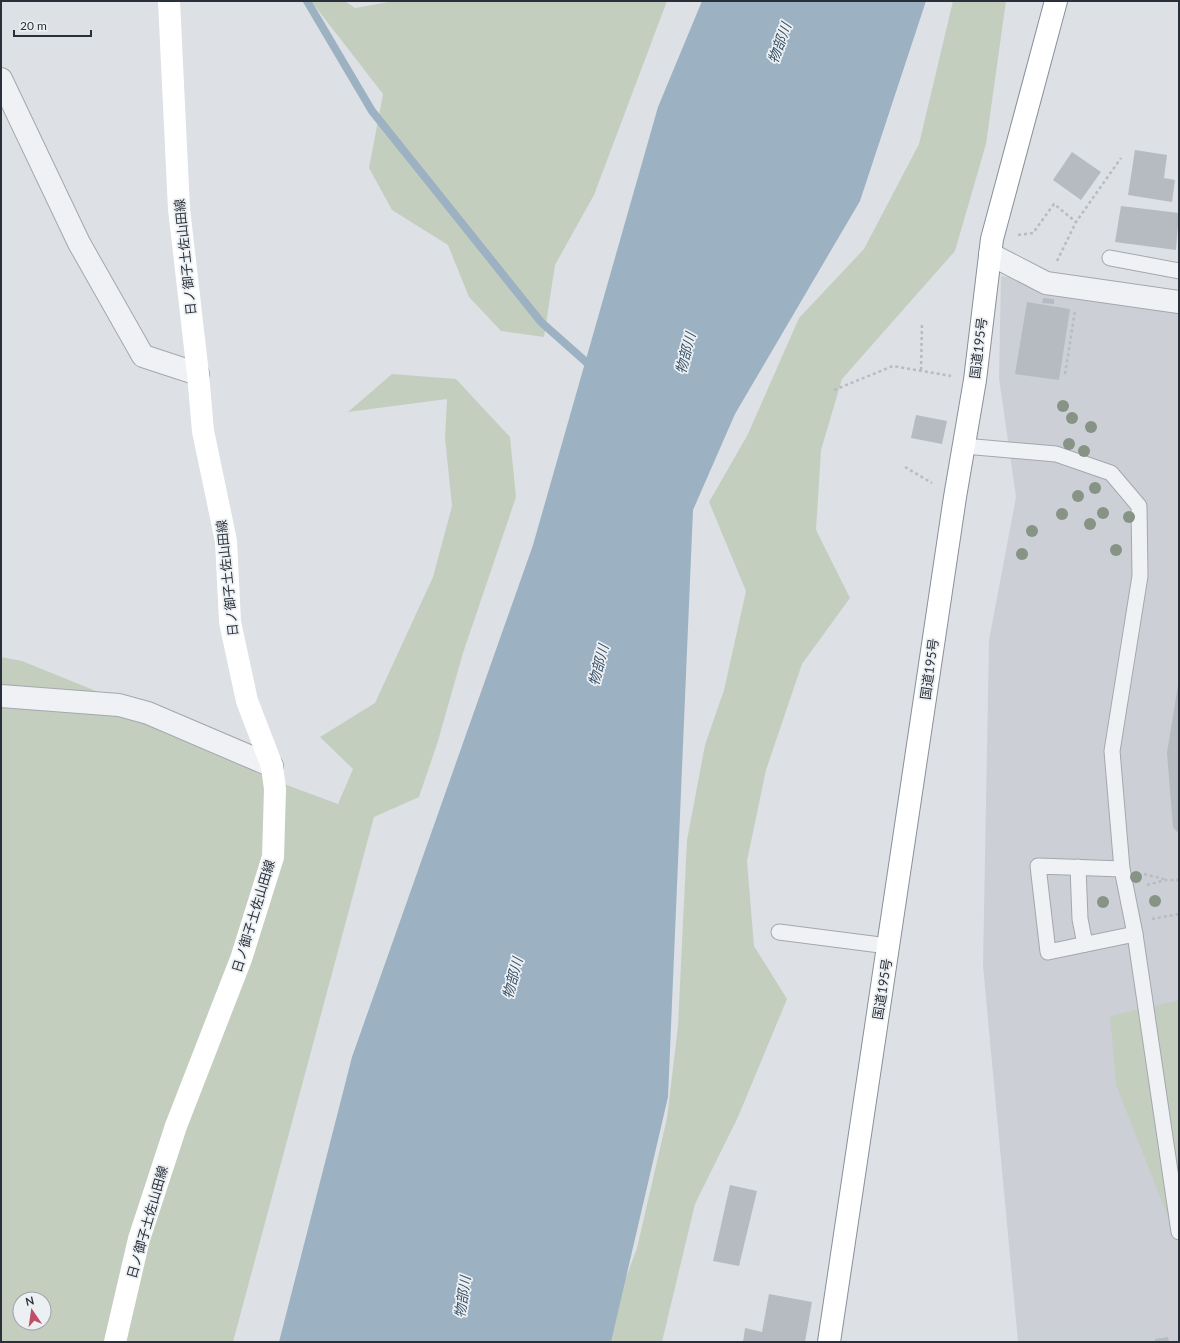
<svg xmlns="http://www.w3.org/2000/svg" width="1180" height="1343" font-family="Lato,'Noto Sans JP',sans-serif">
  <rect width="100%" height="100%" fill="#dde1e5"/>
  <path fill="#ccd0d6" d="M1001,276L1179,295V1342H1018L983,966L989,640L1016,497L999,378Z"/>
  <g fill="#c4cebf" fill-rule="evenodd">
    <path d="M311,1H345L355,8L394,1H667L594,195L555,265L544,337L501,331L469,297L448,245L392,210L369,168L383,94Z"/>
    <path d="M953,1H1006L986,144L955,251L842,379L821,450L816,530L850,598L802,664L766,770L747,861L754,946L787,999L738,1117L695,1204L662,1342H602L637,1248L667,1118L678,1026L687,840L705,745L724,690L746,591L709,502L747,436L799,318L864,249L919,144Z"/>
    <path d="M392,374L456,379L510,437L516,497L463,653L438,741L419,797L374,817L233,1342H1V657L22,661L96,691L268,778L338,804L353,769L320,737L375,703L433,577L452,506L445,438L447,399L348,412ZM20,1299H44V1323H20Z"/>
    <path d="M1179,1000V1237L1166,1212L1116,1085L1110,1016Z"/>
  </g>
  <path fill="#9cb1c2" d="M702,1H926L860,201L735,414L693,510L668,1097L611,1342H279L352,1057L533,545L658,107Z"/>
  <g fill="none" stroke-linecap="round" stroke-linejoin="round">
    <path stroke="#9cb1c2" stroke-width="8" d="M307,1L372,111L541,322L594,369"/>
  </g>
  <g fill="#b5bbc1">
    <path d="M1135,150L1167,155L1164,178L1175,180L1172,202L1128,195Z"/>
    <path d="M1072,152L1101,172L1081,200L1053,180Z"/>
    <path d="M1121,206L1179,213L1176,250L1115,242Z"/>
    <path d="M1043,298L1054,299V304L1042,303Z"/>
    <path d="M1027,302L1070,309L1059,380L1015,374Z"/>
    <path d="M916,415L947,421L942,444L911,438Z"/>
    <path d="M1178,685H1179V834L1173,827L1167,753Z"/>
    <path d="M730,1185L757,1191L739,1266L713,1261Z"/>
    <path d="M769,1294L812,1302L805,1342H743L745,1328L762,1332Z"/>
    <path d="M1168,1337L1169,1342H1155V1339Z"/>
  </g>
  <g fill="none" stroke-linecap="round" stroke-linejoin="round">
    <g stroke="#a3a8ae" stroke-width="17">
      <g id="service">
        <path d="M1110,258L1179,271"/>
        <path d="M964,446L1056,454L1111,473L1139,506L1140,576L1112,751L1122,869L1135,934L1179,1232"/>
        <path d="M1078,867L1080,919L1085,944"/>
        <path d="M1122,869L1038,866L1048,952L1135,934"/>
        <path d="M779,932L888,946"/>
      </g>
    </g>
    <g stroke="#a3a8ae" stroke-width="24">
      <g id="minor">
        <path d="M1,79L79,243L143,356L198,374"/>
        <path d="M990,254L1046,283L1179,302"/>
        <path d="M1,696L119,705L148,713L272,766"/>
      </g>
    </g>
    <g stroke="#87909a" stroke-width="24">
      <path id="trunk" d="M829,1342L955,497L975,380L992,239L1056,1"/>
    </g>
    <g stroke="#b8bbc0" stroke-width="2.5" stroke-dasharray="3 3" stroke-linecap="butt">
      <path d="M1018,235L1033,233L1054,204L1076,222"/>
      <path d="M1057,261L1076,222L1121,158"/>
      <path d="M921,370L922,324"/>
      <path d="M1065,374L1075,311"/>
      <path d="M834,390L893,366L951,376"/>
      <path d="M905,467L932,483"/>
      <path d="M1144,874L1164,879"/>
      <path d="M1147,885L1165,880H1179"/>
      <path d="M1152,919L1179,914"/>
    </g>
    <use href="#service" stroke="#eff1f4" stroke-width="15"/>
    <use href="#minor" stroke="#eff1f4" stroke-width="22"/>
    <path stroke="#fff" stroke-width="22" d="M115,1342L139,1239L176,1126L241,959L273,857L275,789L272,766L247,701L230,622L226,541L203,431L198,374L179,209L169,1"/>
    <use href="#trunk" stroke="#fff" stroke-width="22"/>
  </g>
  <g fill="#869385">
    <circle cx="1063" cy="406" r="6"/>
    <circle cx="1072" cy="418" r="6"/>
    <circle cx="1091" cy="427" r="6"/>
    <circle cx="1069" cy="444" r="6"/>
    <circle cx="1084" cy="451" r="6"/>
    <circle cx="1095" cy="488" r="6"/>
    <circle cx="1078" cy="496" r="6"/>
    <circle cx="1103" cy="513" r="6"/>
    <circle cx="1062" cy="514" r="6"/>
    <circle cx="1129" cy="517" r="6"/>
    <circle cx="1090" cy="524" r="6"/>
    <circle cx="1032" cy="531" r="6"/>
    <circle cx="1116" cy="550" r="6"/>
    <circle cx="1022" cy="554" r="6"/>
    <circle cx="1136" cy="877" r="6"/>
    <circle cx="1155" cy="901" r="6"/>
    <circle cx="1103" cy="902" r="6"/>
  </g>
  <g text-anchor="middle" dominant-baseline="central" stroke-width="3.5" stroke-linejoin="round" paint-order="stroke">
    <g font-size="13" fill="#29303a" stroke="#ecf0f3">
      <text transform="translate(185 257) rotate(-96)">日ノ御子土佐山田線</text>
      <text transform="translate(978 348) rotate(-83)">国道195号</text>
      <text transform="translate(227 578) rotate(-96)">日ノ御子土佐山田線</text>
      <text transform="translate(929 669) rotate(-82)">国道195号</text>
      <text transform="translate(253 916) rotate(-73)">日ノ御子土佐山田線</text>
      <text transform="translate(882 989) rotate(-81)">国道195号</text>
      <text transform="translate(147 1222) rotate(-74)">日ノ御子土佐山田線</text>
    </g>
    <g font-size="14" font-style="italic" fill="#385169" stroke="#ecf0f3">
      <text transform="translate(779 43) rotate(-70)">物部川</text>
      <text transform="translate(685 353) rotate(-75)">物部川</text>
      <text transform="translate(598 665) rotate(-75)">物部川</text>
      <text transform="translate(512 978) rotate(-75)">物部川</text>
      <text transform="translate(462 1297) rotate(-82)">物部川</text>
    </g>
  </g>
  <rect width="1180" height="1343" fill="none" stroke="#29303a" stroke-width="4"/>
  <g transform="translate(32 1311) rotate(347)"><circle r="19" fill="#ecf0f3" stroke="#9ea3a9"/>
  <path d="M0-3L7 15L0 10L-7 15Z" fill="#bd4f68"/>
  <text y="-6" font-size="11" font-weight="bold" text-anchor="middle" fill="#29303a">N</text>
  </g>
  <path d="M14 30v6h77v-6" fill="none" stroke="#29303a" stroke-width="2"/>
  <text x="20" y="30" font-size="12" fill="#29303a" stroke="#ecf0f3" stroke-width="3" paint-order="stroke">20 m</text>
</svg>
